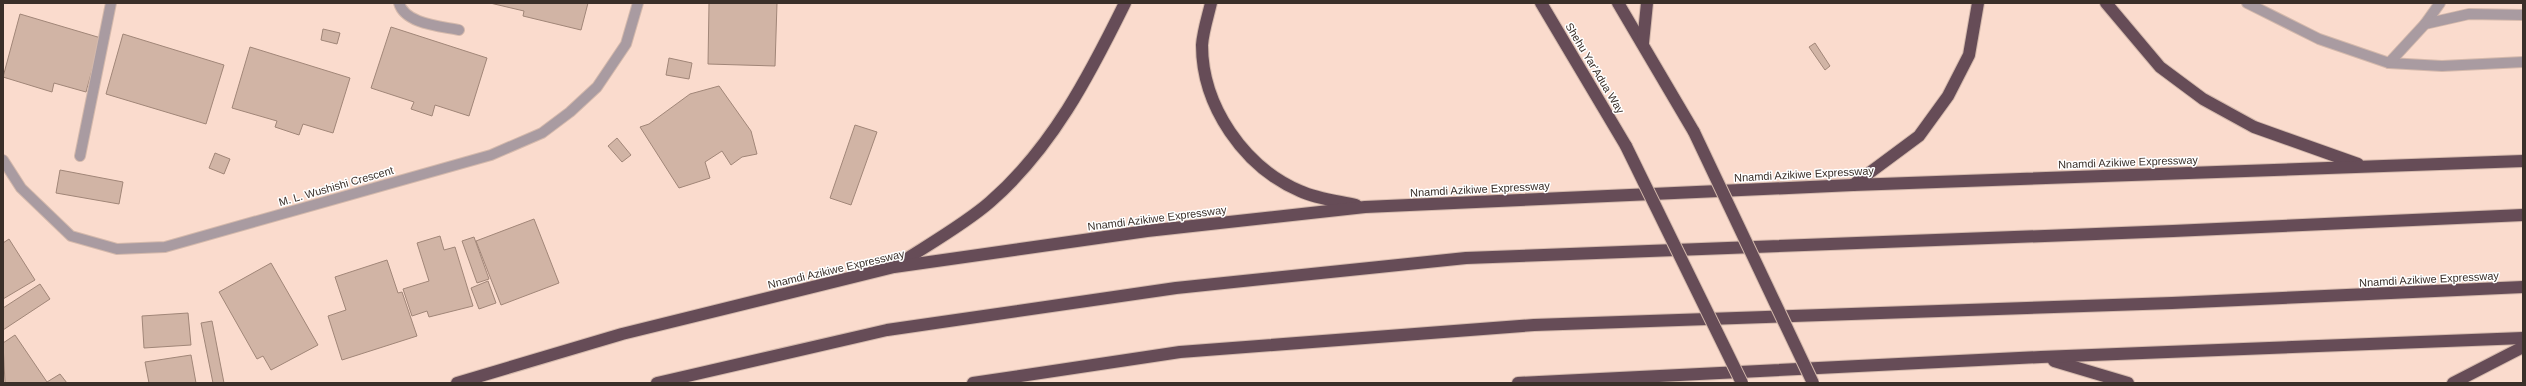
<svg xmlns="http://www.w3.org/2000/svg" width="2526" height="386" font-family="Helvetica,sans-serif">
  <rect width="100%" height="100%" fill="#fadbcd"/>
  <g fill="#d1b4a5" stroke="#a18678">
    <path d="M490,3H588L581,30L523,16L524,11Z"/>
    <path d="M709,3H777L775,66L708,64Z"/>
    <path d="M20,14L101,38L86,92L54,83L52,92L3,77Z"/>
    <path d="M391,27L487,58L469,116L435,105L432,116L411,109L414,102L371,88Z"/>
    <path d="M323,29L340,33L337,44L321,40Z"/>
    <path d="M123,34L224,65L206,124L106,94Z"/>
    <path d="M1815,43L1830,66L1825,70L1809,47Z"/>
    <path d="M250,47L350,78L333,133L303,124L299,135L275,127L277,121L232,108Z"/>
    <path d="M669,58L692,63L689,79L666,75Z"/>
    <path d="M719,86L751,131L757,154L742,157L731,165L722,151L705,162L710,178L679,188L640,127L649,124L690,94Z"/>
    <path d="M855,125L877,132L851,205L830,198Z"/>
    <path d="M617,138L631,155L622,162L608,146Z"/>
    <path d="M215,153L230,159L224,174L209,168Z"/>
    <path d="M60,170L123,182L119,204L56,193Z"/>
    <path d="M534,219L559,283L501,305L476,241Z"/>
    <path d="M440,236L444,250L455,247L473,306L429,317L427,311L412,316L403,289L429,281L417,243Z"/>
    <path d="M474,237L489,279L477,283L462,241Z"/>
    <path d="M9,239L35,280L3,299V243Z"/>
    <path d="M387,260L398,293L402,292L417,336L342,360L328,316L346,310L335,277Z"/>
    <path d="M271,263L318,345L271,370L263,356L257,359L219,292Z"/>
    <path d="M488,281L496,303L479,309L471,288Z"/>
    <path d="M40,284L50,299L3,330V308Z"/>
    <path d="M188,313L191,345L144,348L142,316Z"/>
    <path d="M212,321L224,383H213L201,323Z"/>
    <path d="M15,335L47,382L60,374L67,383H5L3,343Z"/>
    <path d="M191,355L196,383H149L145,362Z"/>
  </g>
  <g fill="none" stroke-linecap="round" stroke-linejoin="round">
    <g stroke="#d4b9ac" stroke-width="12">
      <g id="lane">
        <path d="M399,3C405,24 440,26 459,30"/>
        <path d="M2425,24L2440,3"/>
        <path d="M80,156L111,3"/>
      </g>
    </g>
    <g stroke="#d4b9ac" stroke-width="12">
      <g id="street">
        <path d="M2247,3L2319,39L2389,63L2442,66L2523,62"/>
        <path d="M2389,63L2425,24L2469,14L2523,15"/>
        <path d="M3,160L21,188L71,236L117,249L165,247L491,155L542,133L570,112L597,87L626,44L638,3"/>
      </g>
    </g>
    <g stroke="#d4b9ac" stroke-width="14">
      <g id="highway">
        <path d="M1211,3C1208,16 1203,31 1202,45C1202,106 1244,167 1300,191C1317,199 1338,201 1356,205"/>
        <path d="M1541,3L1626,146"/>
        <path d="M1618,3L1694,132"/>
        <path d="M2106,3L2160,67L2203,99L2254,127L2358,164"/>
        <path d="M1643,43L1647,3"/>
        <path d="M1853,185L1919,136L1948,96L1969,55L1978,3"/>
        <path d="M897,265C926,246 965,224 990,202C1052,148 1089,76 1125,3"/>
        <path d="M2054,361L2128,383"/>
        <path d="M457,383L622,334L894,267L1147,231L1365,207L1853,185L2523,161"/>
        <path d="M657,383L887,330L1176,288L1466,258L2173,231L2523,215"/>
        <path d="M973,383L1180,352L1534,325L2172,303L2523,287"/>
        <path d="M1518,383L2041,357L2523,338"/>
        <path d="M2453,383L2523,347"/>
      </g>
    </g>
    <use href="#lane" stroke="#a99ba1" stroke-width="10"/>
    <use href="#street" stroke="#a99ba1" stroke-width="10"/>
    <use href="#highway" stroke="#664c57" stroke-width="12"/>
    <g stroke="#d4b9ac" stroke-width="14" stroke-linecap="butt">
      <g id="highway-bridge">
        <path d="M1694,132L1813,383"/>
        <path d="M1626,146L1742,383"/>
      </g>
    </g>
    <use href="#highway-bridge" stroke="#664c57" stroke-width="12"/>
  </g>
  <g text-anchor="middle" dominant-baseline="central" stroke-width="3" stroke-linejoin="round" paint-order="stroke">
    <g font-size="11" fill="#3a2f29" stroke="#fff">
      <text transform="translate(1595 68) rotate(59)">Shehu Yar'Adua Way</text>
      <text transform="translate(2128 162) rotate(-2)">Nnamdi Azikiwe Expressway</text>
      <text transform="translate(1804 174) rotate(-3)">Nnamdi Azikiwe Expressway</text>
      <text transform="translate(336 186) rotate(-16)">M. L. Wushishi Crescent</text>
      <text transform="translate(1480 189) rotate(-3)">Nnamdi Azikiwe Expressway</text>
      <text transform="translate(1157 218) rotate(-7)">Nnamdi Azikiwe Expressway</text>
      <text transform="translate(836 269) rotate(-13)">Nnamdi Azikiwe Expressway</text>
      <text transform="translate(2429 279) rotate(-3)">Nnamdi Azikiwe Expressway</text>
    </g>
  </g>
  <rect width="2526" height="386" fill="none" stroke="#3a2f29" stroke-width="8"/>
</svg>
